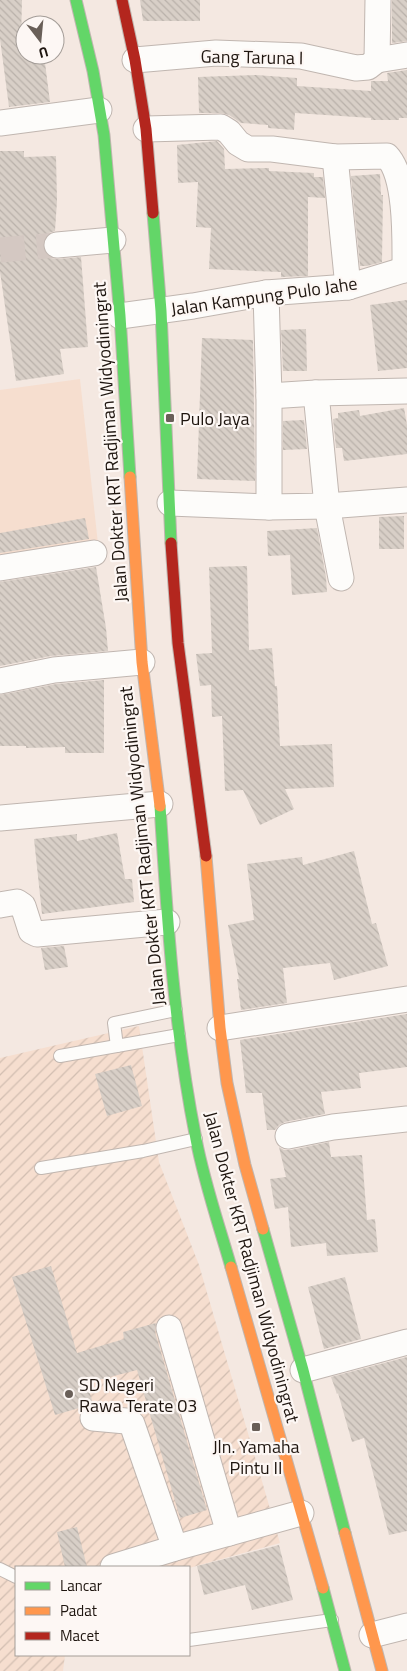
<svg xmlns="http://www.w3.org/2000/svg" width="407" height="1671" font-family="'Titillium Web',sans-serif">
  <defs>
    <pattern id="industrial-furrows" width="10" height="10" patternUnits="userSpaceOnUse" patternTransform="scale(1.25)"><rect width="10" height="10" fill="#f6decf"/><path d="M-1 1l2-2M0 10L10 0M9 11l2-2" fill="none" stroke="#d2beb1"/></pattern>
    <pattern id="building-back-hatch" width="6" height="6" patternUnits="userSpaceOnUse" patternTransform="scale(1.25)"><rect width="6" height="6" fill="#d8cfc7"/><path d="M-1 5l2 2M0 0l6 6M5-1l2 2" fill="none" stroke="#b9b1aa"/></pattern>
  </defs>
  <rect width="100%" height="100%" fill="#f4e8e1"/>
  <path fill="#f6decf" d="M80,379L99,553L0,569V390Z"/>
  <path fill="url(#industrial-furrows)" d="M139,1026L159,1162L199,1265L280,1543L189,1568L16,1567V1655H65L63,1671H0V1058Z"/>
  <g fill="url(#building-back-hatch)">
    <path d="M0,0H22L21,41L25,40V55H44L50,102L9,107L0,39Z"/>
    <path d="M140,0H200V21H143Z"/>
    <path d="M392,0H407V41L392,43Z"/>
    <path d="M407,70V118H399V120H371V118L295,113L294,130L268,128V125L241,123L229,115L221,113H199L198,77L256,75L297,78V86L371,91V81H388L387,73Z"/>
    <path d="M217,141L224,149L225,169L269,168V171L314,173V177H323L325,198L308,197V276L281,277V272L209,269L211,228L196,227L198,182L178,183L177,145Z"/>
    <path d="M0,151H24V157L56,156L57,201L55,231L49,233L44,239L43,247L46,254L51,258L58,259L81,257L88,347L60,349L64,374L16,381L0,272Z"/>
    <path d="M380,174L381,195H383L382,262L367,266H360L351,176Z"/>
    <path d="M407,300V368L378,371L370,305Z"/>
    <path d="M306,329L307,371H283L281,330Z"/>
    <path d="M202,338L253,340L255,481L197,479Z"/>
    <path d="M404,408L407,425V454L344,461L342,448H336L333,419L338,418V413L359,410L360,416Z"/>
    <path d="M304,420L307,449L283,450V421Z"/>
    <path d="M404,516V549H379V517Z"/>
    <path d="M85,518L89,539L0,553V533Z"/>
    <path d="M317,528L326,577L327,592L292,595L290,555L268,556L267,531Z"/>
    <path d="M247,566L249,650L272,648L275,686H277L280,746L332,744L334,787L285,789L294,809L260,825L243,790L225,791L222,716L212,717L211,685L200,686L196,654L212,653L209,567Z"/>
    <path d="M96,567L106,628L108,651L51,656L0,666V582Z"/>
    <path d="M104,680V753H65V747L26,748V746H0V695L56,684Z"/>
    <path d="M117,833L125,879H132L134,902L42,914L34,839L77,834V841Z"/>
    <path d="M354,851L372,924L376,923L388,966L334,980L330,963L283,968L287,1003L241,1010L237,979H239L228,925L254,920L247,864L302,857L303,865Z"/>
    <path d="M64,946L68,967L45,970L41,948Z"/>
    <path d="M407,1014V1067L359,1073L361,1088L321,1092L325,1114L285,1122L279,1125L275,1130H267L262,1093H246L240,1040Z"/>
    <path d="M131,1065L142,1106L107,1116L95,1074Z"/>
    <path d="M329,1142L331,1157L362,1155L367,1220L375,1219L378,1252L327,1256L326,1243L291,1247L288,1207L275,1209L270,1179L286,1177L279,1147L284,1150H291Z"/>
    <path d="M51,1266L77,1353L124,1339L123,1332L156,1323L155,1332L207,1510L180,1518L137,1370L87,1383L93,1404L55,1415L12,1277Z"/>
    <path d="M345,1277L361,1339L324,1349L308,1287Z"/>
    <path d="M407,1357V1531L389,1535L364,1438L352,1442L338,1393L337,1394L331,1377Z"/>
    <path d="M77,1527L87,1567H65L57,1532Z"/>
    <path d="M279,1545L293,1600L252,1610L245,1585L204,1595L197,1566Z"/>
  </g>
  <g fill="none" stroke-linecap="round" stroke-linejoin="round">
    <path stroke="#d4c8c2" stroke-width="25" stroke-dasharray="25 12" stroke-linecap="butt" d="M0,250L57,245"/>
    <g stroke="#c0b6b0" stroke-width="14">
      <g id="lane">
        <path d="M117,1046L114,1023L176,1010"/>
        <path d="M60,1056L179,1035"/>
        <path d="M41,1168L143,1151L196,1139"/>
        <path d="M0,1569L16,1577"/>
        <path d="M189,1640L332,1620"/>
      </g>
    </g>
    <g stroke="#c0b6b0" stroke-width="27">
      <g id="street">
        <path d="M135,60L216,53L301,56L356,68L368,67L377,60L378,0"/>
        <path d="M377,60L407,55"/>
        <path d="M0,123L99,110"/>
        <path d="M146,129L221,127L229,132L238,143L248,149H272L335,157L387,156C407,177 405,240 405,270"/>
        <path d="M335,157L348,287"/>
        <path d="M57,245L113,240"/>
        <path d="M266,293L269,396L316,393"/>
        <path d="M120,316L193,306L266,293L348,287L407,269"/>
        <path d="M269,396V507"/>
        <path d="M170,503L269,507L327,506L316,393L407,391"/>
        <path d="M0,568L94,553"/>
        <path d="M341,578L327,506L407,500"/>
        <path d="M0,681L54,670L142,662"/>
        <path d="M0,818L160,804"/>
        <path d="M0,905L17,902L23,906L31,931L37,934L167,922"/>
        <path d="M220,1028L407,999"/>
        <path d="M288,1136L333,1127L407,1119"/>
        <path d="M169,1328L229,1533"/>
        <path d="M303,1370L407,1342"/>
        <path d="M93,1418L126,1421L132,1424L175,1548"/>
        <path d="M113,1567L175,1548L301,1513"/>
        <path d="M372,1635L407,1626"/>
      </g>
    </g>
    <g stroke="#c0b6b0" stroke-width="13">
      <g id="fast">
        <path d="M76,0L93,71L104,135L120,316L130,477"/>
        <path d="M153,213L161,311L171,543"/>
        <path d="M160,806C167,918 174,1029 196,1139C204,1182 219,1225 231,1267"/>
        <path d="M263,1229L303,1370L345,1533"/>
        <path d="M323,1588L345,1671"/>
      </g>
    </g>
    <g stroke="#c0b6b0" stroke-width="13">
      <g id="slow">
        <path d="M130,477L142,662L160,806"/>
        <path d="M206,856L220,1028L227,1083L245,1165L263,1229"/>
        <path d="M231,1267L323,1588"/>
        <path d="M345,1533L382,1671"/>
      </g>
    </g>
    <g stroke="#c0b6b0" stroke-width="13">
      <g id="jam">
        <path d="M122,0L135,60L146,129L153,213"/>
        <path d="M171,543L178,643L206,856"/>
      </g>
    </g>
    <use href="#lane" stroke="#fdfcfa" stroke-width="12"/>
    <use href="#street" stroke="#fdfcfa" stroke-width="25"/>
    <use href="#fast" stroke="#63d668" stroke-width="11"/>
    <use href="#slow" stroke="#ff974d" stroke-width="11"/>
    <use href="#jam" stroke="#b3261e" stroke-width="11"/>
  </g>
  <g fill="#695f58" stroke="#fdf7f4" stroke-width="2">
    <rect x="165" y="413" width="10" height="10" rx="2.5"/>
    <circle cx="69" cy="1394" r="5"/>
    <rect x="251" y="1422" width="10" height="10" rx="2.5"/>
  </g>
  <g text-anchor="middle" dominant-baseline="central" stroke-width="4.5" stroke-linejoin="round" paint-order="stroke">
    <g font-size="18" fill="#1e150f" stroke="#fdf7f4">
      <text transform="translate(252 57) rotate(1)">Gang Taruna I</text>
      <text transform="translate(264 296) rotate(-8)">Jalan Kampung Pulo Jahe</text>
      <text transform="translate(110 442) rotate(-94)">Jalan Dokter KRT Radjiman Widyodiningrat</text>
      <text transform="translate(142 846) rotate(-96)">Jalan Dokter KRT Radjiman Widyodiningrat</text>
      <text transform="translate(252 1267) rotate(75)">Jalan Dokter KRT Radjiman Widyodiningrat</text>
    </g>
    <g font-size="18" fill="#1e150f" stroke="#fdf7f4" text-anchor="start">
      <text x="180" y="418">Pulo Jaya</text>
      <text x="79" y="1384">SD Negeri<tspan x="79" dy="21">Rawa Terate 03</tspan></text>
      <text x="256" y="1446" text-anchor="middle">Jln. Yamaha<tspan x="256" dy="21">Pintu II</tspan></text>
    </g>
  </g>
  <rect x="15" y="1566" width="175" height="90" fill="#fdf7f4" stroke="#a49d98"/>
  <rect x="25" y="1582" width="25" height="8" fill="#63d668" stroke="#a49d98"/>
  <text x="60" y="1591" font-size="15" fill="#1e150f">Lancar</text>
  <rect x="25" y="1607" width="25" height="8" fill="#ff974d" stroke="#a49d98"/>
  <text x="60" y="1616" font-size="15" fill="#1e150f">Padat</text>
  <rect x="25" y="1632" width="25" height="8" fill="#b3261e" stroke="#a49d98"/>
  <text x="60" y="1641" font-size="15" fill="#1e150f">Macet</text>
  <g transform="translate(40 40) rotate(164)"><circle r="24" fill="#fdf7f4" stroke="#a49d98"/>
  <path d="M0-4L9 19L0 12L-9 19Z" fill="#695f58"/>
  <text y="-8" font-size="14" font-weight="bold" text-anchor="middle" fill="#1e150f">U</text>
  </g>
</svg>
